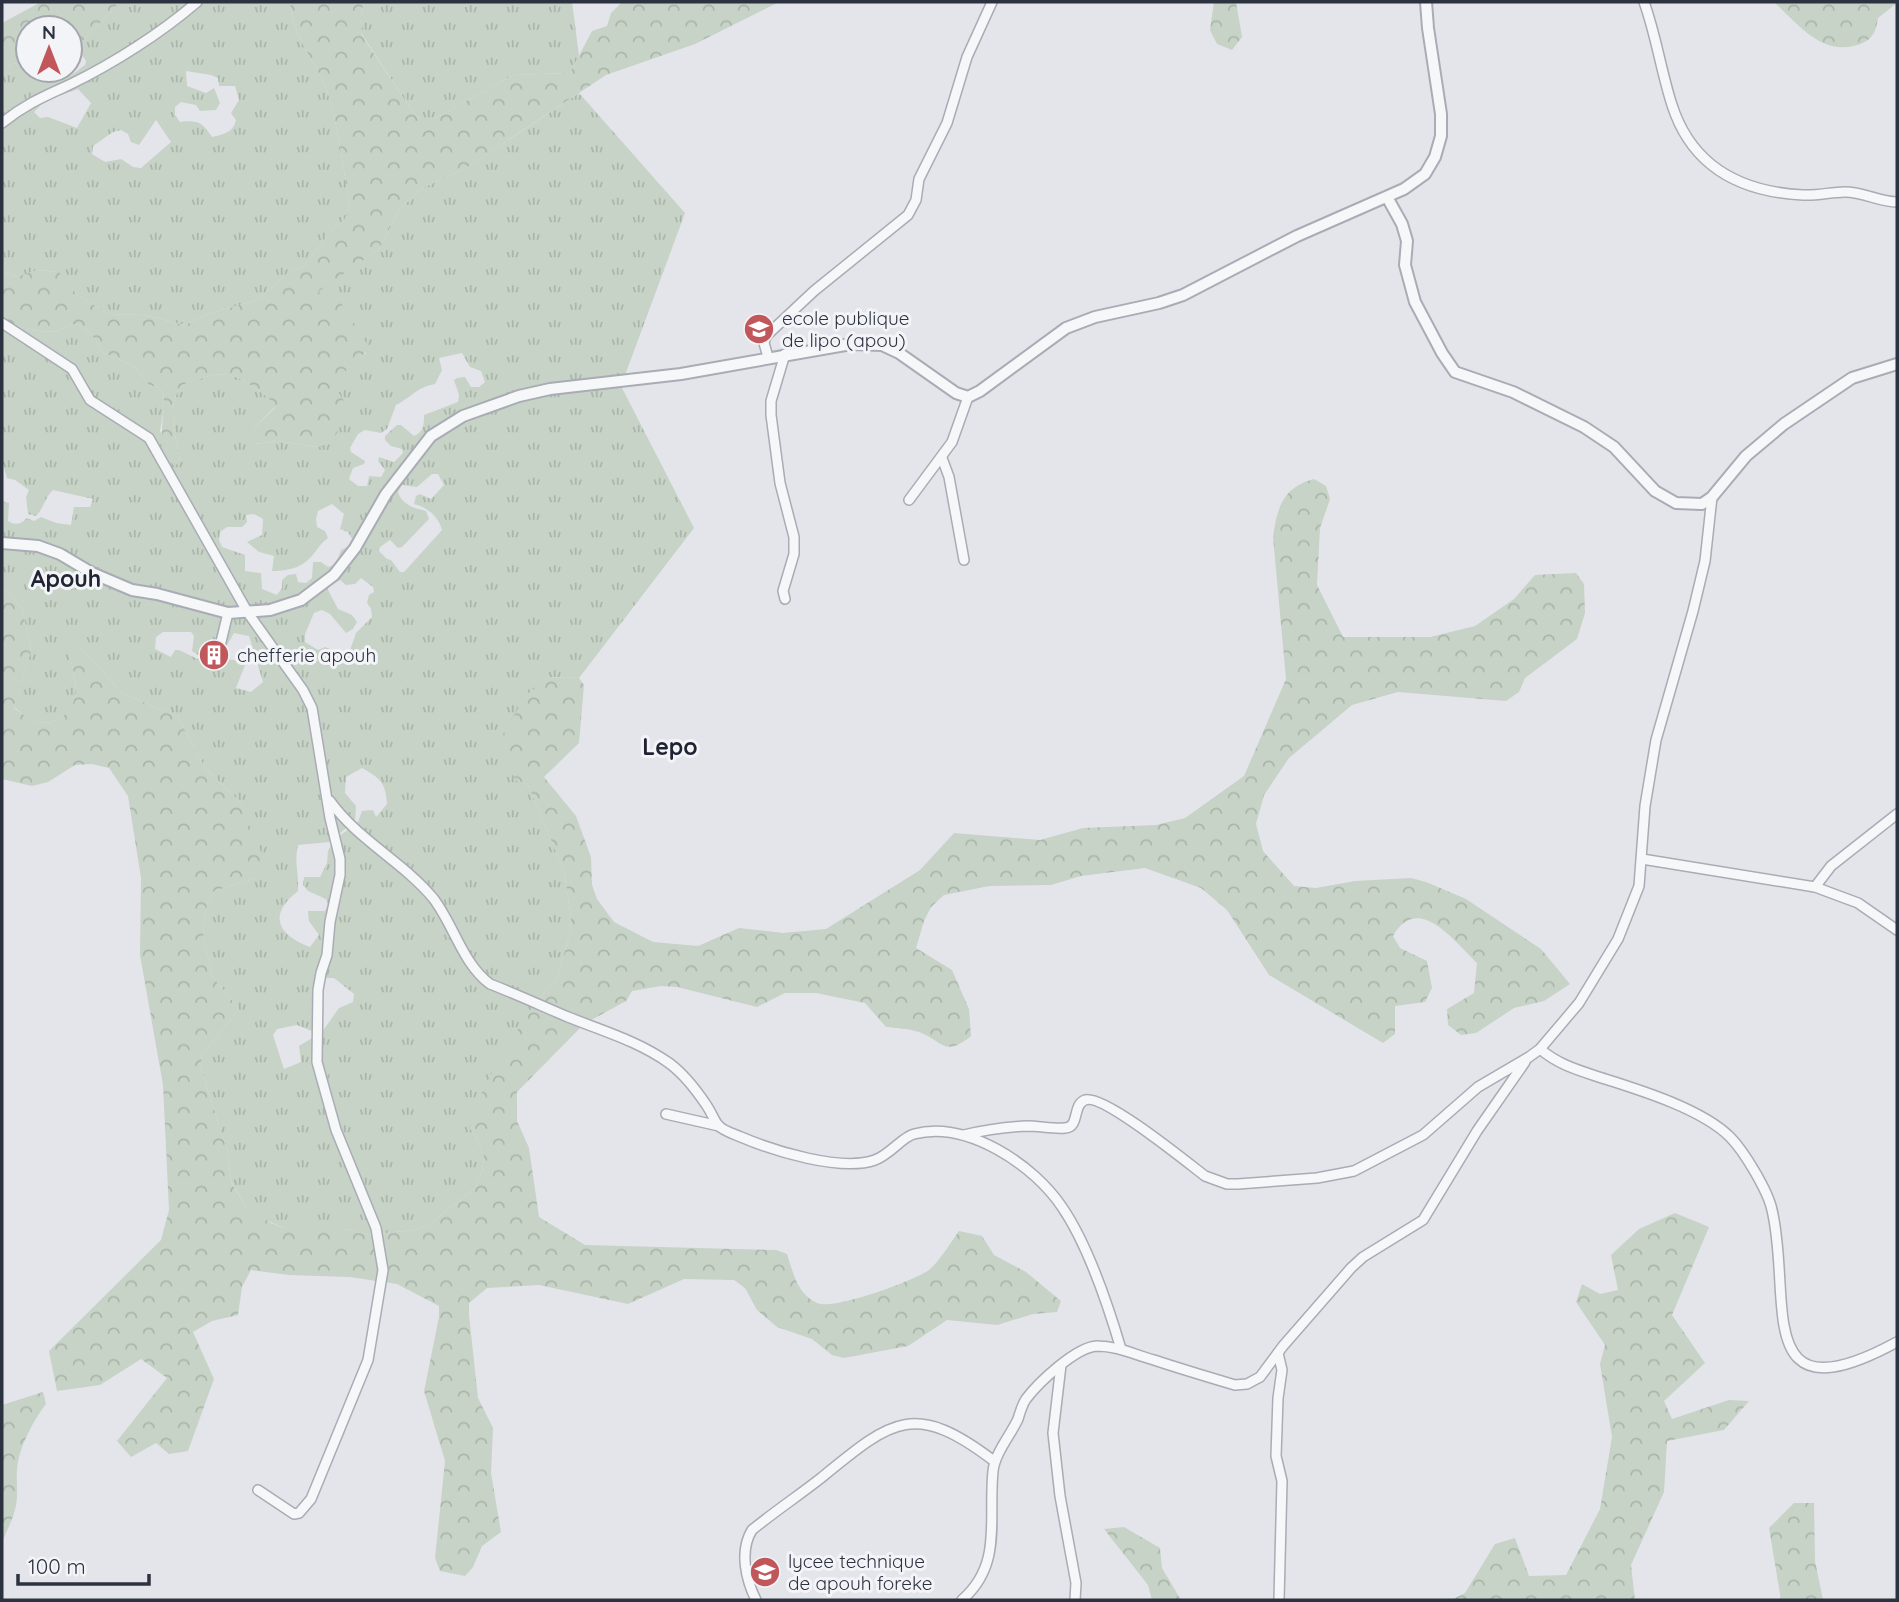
<svg xmlns="http://www.w3.org/2000/svg" width="1899" height="1602" font-family="Quicksand,sans-serif">
  <defs>
    <pattern id="grass-tufts" width="24" height="20" patternUnits="userSpaceOnUse" patternTransform="scale(1.75)"><rect width="24" height="20" fill="#c7d3c6"/><path d="M3 7l-1-3M5 7V3M7 7l1-3M15 17l-1-3M17 17v-4M19 17l1-3" fill="none" stroke="#abb6ab"/></pattern>
    <pattern id="forest-crowns" width="20" height="18" patternUnits="userSpaceOnUse" patternTransform="scale(1.75)"><rect width="20" height="18" fill="#c7d3c6"/><path d="M2 6a3 3 0 1 1 6 0M12 15a3 3 0 1 1 6 0" fill="none" stroke="#abb6ab"/></pattern>
  </defs>
  <rect width="100%" height="100%" fill="#e4e5ea"/>
  <g fill="url(#grass-tufts)" fill-rule="evenodd">
    <path d="M120,2H290C292,40 320,64 329,97C339,132 343,169 350,205L345,219L333,229L303,267L291,270L257,300L205,315L185,325L144,315L109,314L77,295L58,272L38,270L17,277L2,271V71L12,64L28,61V70H38L48,81L51,79C65,82 74,73 85,65L86,61L79,50L70,55V49L84,40ZM186,71L211,75L218,78L219,86H235L239,100L231,113L236,120C233,133 224,134 212,137C202,122 198,120 180,122L175,115V107L181,102L196,105L200,111L216,110L220,103L214,88L206,93L187,86ZM78,89L91,103L77,128L48,117L40,118L34,112L45,101ZM156,120L171,142L141,168L133,167L121,159L105,162L92,154L93,146L113,132L121,130L128,134L131,142L139,145Z"/>
    <path d="M363,2H572L579,56L570,73L513,75L434,119H420L410,108L361,33Z"/>
    <path d="M579,93L685,213L621,386L694,528L579,678L549,677L516,780L528,785L564,871L571,918L570,933L557,979L537,1001L470,1128L478,1141L484,1157L482,1172L476,1187L430,1224L414,1230L368,1235L341,1228H284L257,1216L246,1207L231,1181L228,1153L201,1069L202,1055L239,1009L212,976L203,933L207,904L214,891L257,878L267,868L239,801L205,768L178,717L122,693L82,649L68,646C70,660 76,676 76,691C75,710 58,726 38,722C28,720 21,713 14,707L31,651L22,608L2,587V501L9,503L8,521C16,526 21,524 27,518L34,521L41,517L56,523L71,525L74,507H90L93,499L53,490C45,497 44,508 36,516L28,514L26,497L29,490L15,480L7,478L2,461V317L17,326L40,331L56,332L71,324L79,325L91,334L104,353L134,366L149,385L157,387L163,393L164,408L160,431L180,461C177,440 167,411 178,391C181,384 188,382 196,380C222,371 234,372 256,389C264,394 271,399 275,407L253,429L255,444L278,441L318,447L345,402L332,385L341,372L366,353L317,292L379,249L399,210L422,188L463,170ZM462,353L470,367L481,371L485,382L479,387H471L465,377L457,378L454,380L459,395L458,402L424,415C424,424 424,432 414,436L401,425H397L385,436V440L391,446L402,449L403,453L394,462L379,457L378,461L385,470L381,477L369,476L367,486H358L349,479L353,468L364,464L365,461L351,452L350,448L358,434L365,430L381,433L387,429L396,405C412,397 417,387 435,384L442,370L439,358ZM432,474H438L444,485L431,499L420,494L416,496L414,504C427,507 439,517 442,530L404,572H400L391,560L387,559L379,551L380,547L390,540L398,548L402,547L429,519L426,511C414,508 402,505 398,492L402,485L417,487ZM332,504L344,514L340,529L348,532L352,539L349,546L341,550L336,564L328,567L321,562H313L312,578L306,583L298,582L296,574L288,575L282,580V588L277,595L262,589L261,573L245,571V555L222,547L219,540L220,532L227,527H242L247,522L246,515L254,514L263,519L262,535L247,542L259,552L274,556L272,571C285,571 299,569 309,559C316,553 319,544 328,538L325,531L317,527L316,519L318,511ZM361,578L373,587L374,592L369,595L367,603L371,609L372,617L356,633L348,656L325,647L318,650L305,642V634L314,613L322,610L330,614L346,633L353,629L357,622L352,615L338,609L327,588L340,580L346,585L355,584ZM163,632H191L194,636L192,651L198,655L208,645L226,647L234,633L249,636L263,682L251,692L236,688L245,665C240,660 232,659 226,660L221,666L210,665L179,650H175L171,657L155,649L156,637ZM362,768C380,778 386,783 387,804L376,817L373,810L362,811L358,822L334,840L328,851L327,863L320,877H304L303,885L308,891L326,899L328,904L325,911H308L309,921L319,935L310,947C278,935 267,915 298,891C299,872 294,864 298,845L329,842L355,821L356,806L345,793L346,777ZM325,978H334L354,994L353,1002L339,1008L322,1032L299,1046L301,1062L284,1069L273,1035L277,1029L297,1025L314,1032C328,1021 323,1003 320,988Z"/>
  </g>
  <g fill="url(#forest-crowns)">
    <path d="M41,2H120L84,40L70,49V28H28V61L12,64L2,71V23Z"/>
    <path d="M290,2H363L361,34L410,108L420,119H434L513,75L570,73L592,31L607,26L611,13L621,3L779,2L695,44L606,75L463,170L422,188L399,210L379,249L318,292L338,298L369,347C360,362 343,370 333,385L345,402L346,416L332,442L326,446L318,447L278,441L254,444L253,429L275,408C271,399 264,394 256,389C234,372 222,371 196,380C188,382 181,384 178,391C167,411 177,440 180,461L175,466C152,448 167,416 163,393L157,387L149,385L134,366L104,353L91,334L79,325L71,324L56,332L40,331L17,326L2,317V271L17,277L37,270L59,272L77,295L109,314L144,315L185,325L205,315L257,300L291,270L303,267L333,229L345,219L350,205C343,169 339,132 329,97C320,64 292,40 290,2Z"/>
    <path d="M1214,2H1236L1242,37L1232,50L1217,44L1210,30Z"/>
    <path d="M1774,2H1897V3L1878,18C1876,32 1872,41 1857,45C1821,56 1797,23 1774,2Z"/>
    <path d="M1314,479L1326,486L1330,499L1320,528L1317,585L1343,637H1430L1475,626L1514,599L1535,575L1576,573L1584,584L1585,613L1577,639L1525,678L1519,692L1506,701L1398,692L1352,705L1289,758L1264,795L1256,824L1263,851L1294,886L1316,888L1355,881L1411,878L1426,882L1466,899L1541,949L1570,984L1544,1001L1514,1008L1476,1033L1461,1035L1448,1025L1447,1009L1474,993L1477,963C1454,941 1418,892 1393,936L1400,948L1427,961L1432,988L1425,1002L1395,1006V1034L1383,1043L1269,975L1227,910L1201,888L1145,868L1081,876L1051,885L989,886L944,895L931,907L924,921L916,948L952,970L969,1009L971,1036C942,1060 941,1037 915,1031C906,1028 895,1028 886,1027L865,1003L816,993H785L757,1007L677,987L661,986L632,991L626,1001L584,1024L517,1092V1121L529,1148L539,1217L585,1245L776,1250L787,1254C793,1272 797,1294 817,1303C832,1311 914,1281 929,1270C940,1261 950,1243 959,1231L982,1236L994,1255L1026,1272L1061,1301L1057,1312L1033,1314L997,1325L947,1320L908,1346L844,1358L832,1355L812,1339L777,1327L757,1310L745,1288L734,1280L684,1279L628,1304L539,1285L487,1288L469,1303V1315L478,1398L493,1428L491,1473L501,1532L482,1546L473,1567L465,1576L440,1571L435,1558L445,1461L424,1391L439,1317V1306L397,1284L350,1277L289,1275L251,1270L242,1287L238,1315L212,1321L193,1332L214,1379L188,1451L169,1454L156,1443L131,1457L117,1441L167,1378L141,1359L100,1385L57,1391L49,1351L161,1240L169,1210L163,1085L140,955L141,878L128,796L109,768L92,764L75,765L48,782L32,786L2,779V587L22,608L31,651L14,708C21,713 29,720 38,722C58,726 75,710 76,690C76,676 70,659 67,645L82,649L122,693L178,717L205,768L239,801L268,868L257,878L214,891L207,904L203,933L212,976L239,1009L202,1055L201,1069L228,1153L231,1182L246,1207L271,1223L284,1228H341L368,1235L414,1230L430,1224L476,1187L482,1172L484,1157L478,1141L470,1128L472,1112L501,1055L537,1001L557,979L570,933L571,918L564,871L528,785L516,780L508,767L502,736L525,696L549,677L579,678L584,685L579,743L544,777L576,816L591,857L592,885L597,899L614,922L653,942L698,946L739,928L783,933L826,929L920,870L954,833L1040,840L1083,828L1156,825L1185,818L1244,776L1286,679L1273,537C1277,508 1283,487 1314,479Z"/>
    <path d="M1675,1213L1709,1227L1672,1315L1705,1363L1664,1401L1672,1419L1729,1400L1749,1401L1724,1430L1667,1441L1664,1492L1631,1565L1635,1600H1451L1465,1593L1495,1544L1515,1538L1529,1576L1566,1575L1600,1509L1612,1437L1600,1364L1605,1345L1576,1302L1582,1284L1600,1294L1618,1290L1611,1255L1639,1229Z"/>
    <path d="M43,1392L46,1404C33,1421 19,1447 17,1469C16,1484 19,1499 14,1513C11,1524 5,1533 2,1544V1405Z"/>
    <path d="M1794,1503H1814L1815,1561L1823,1600H1781L1769,1528Z"/>
    <path d="M1124,1527L1160,1548L1162,1568L1181,1600H1152L1148,1585L1104,1529Z"/>
  </g>
  <g fill="none" stroke-linecap="round" stroke-linejoin="round">
    <g stroke="#a9acb4" stroke-width="12">
      <g id="minor">
        <path d="M1644,2C1656,35 1661,71 1672,105C1692,167 1741,192 1803,195C1817,196 1831,192 1845,192C1864,192 1879,202 1897,202"/>
        <path d="M2,123C25,104 45,96 71,84C114,63 161,33 197,2"/>
        <path d="M2,323L72,369L90,400L149,438L248,613L303,690L312,708L330,818L340,859V875L330,922L327,955L321,973L318,990L317,1062L336,1130L376,1228L383,1270L368,1360L311,1499L299,1513L294,1514L258,1490"/>
        <path d="M768,357L764,343L766,336L814,291L908,215L916,200L919,179L947,123L967,57L992,2"/>
        <path d="M942,458L949,477L964,560"/>
        <path d="M909,500L952,442L968,397"/>
        <path d="M785,599L783,591L794,554V537L780,483L771,415V401L785,354"/>
        <path d="M220,646L228,613"/>
        <path d="M330,801C358,840 403,862 433,898C454,925 462,963 490,984C516,994 542,1006 568,1017C603,1031 638,1041 669,1063C684,1074 697,1091 707,1106C711,1112 714,1120 718,1125C723,1131 734,1134 741,1137C774,1151 841,1172 875,1160C891,1154 902,1137 914,1134C967,1120 1034,1165 1062,1207C1088,1245 1108,1305 1121,1349"/>
        <path d="M1642,859L1815,887L1858,903L1897,930"/>
        <path d="M1815,887L1831,866L1897,814"/>
        <path d="M1540,1049C1559,1065 1578,1070 1602,1078C1640,1090 1702,1109 1730,1137C1744,1151 1768,1191 1772,1210C1793,1298 1750,1422 1897,1342"/>
        <path d="M666,1114L719,1126"/>
        <path d="M964,1135C985,1130 1006,1127 1027,1126C1040,1126 1052,1129 1065,1128C1080,1127 1072,1105 1085,1100C1102,1093 1188,1163 1205,1176L1227,1184H1238L1317,1178L1354,1171L1423,1135L1478,1087L1529,1057L1540,1049L1579,1003L1618,939L1639,886L1645,806L1656,740L1693,611L1705,561L1712,497"/>
        <path d="M1278,1353L1282,1370L1278,1398L1276,1456L1282,1481L1279,1600"/>
        <path d="M1061,1365L1053,1433L1060,1496L1076,1583L1075,1600"/>
        <path d="M756,1600C746,1580 739,1551 752,1530C774,1512 798,1496 821,1478C892,1420 914,1400 994,1461"/>
        <path d="M962,1600C1003,1564 988,1520 993,1471C995,1453 1010,1436 1018,1419C1020,1412 1022,1405 1026,1399C1039,1382 1076,1347 1097,1346C1118,1346 1135,1355 1154,1360C1181,1369 1208,1377 1235,1385L1247,1384L1260,1377L1283,1346L1351,1268L1363,1257L1423,1220L1477,1131L1525,1062"/>
      </g>
    </g>
    <g stroke="#a9acb4" stroke-width="14">
      <g id="tertiary">
        <path d="M1387,197L1402,224L1407,241L1405,265L1415,302L1442,353L1455,372L1513,392L1584,427L1614,447L1655,491L1676,503L1702,504L1712,497L1746,456L1784,424L1852,378L1897,364"/>
        <path d="M2,543L38,546L60,554L92,573L132,590L157,594L228,613L270,610L301,600L334,575L355,548L386,494L431,436L463,416L519,396L550,389L681,374L851,344L882,345L899,353L956,393L968,397L980,391L1066,328L1095,317L1159,303L1183,295L1297,236L1404,189L1425,174L1435,157L1441,136V114L1428,28L1426,2"/>
      </g>
    </g>
    <use href="#minor" stroke="#f6f7f9" stroke-width="9"/>
    <use href="#tertiary" stroke="#f6f7f9" stroke-width="10"/>
  </g>
  <defs>
    <g id="school-disc" transform="scale(1.575)"><circle r="9.5" fill="#c1575b" stroke="#f3f4f7"/><path d="M0-5L7-2L0 1L-7-2ZM-4 1L0 2.5L4 1V4Q0 6-4 4Z" fill="#fff"/></g>
    <g id="building-disc" transform="scale(1.575)"><circle r="9.5" fill="#c1575b" stroke="#f3f4f7"/><path d="M-4-6H4V6H1V3H-1V6H-4ZM-2.5-4.3h1.7v1.8h-1.7ZM.8-4.3h1.7v1.8H.8ZM-2.5-1h1.7V.8h-1.7ZM.8-1h1.7V.8H.8Z" fill="#fff"/></g>
    <g id="university-disc" transform="scale(1.575)"><circle r="9.5" fill="#c1575b" stroke="#f3f4f7"/><path d="M0-5L7-2L0 1L-7-2ZM-4 1L0 2.5L4 1V4Q0 6-4 4Z" fill="#fff"/></g>
  </defs>
  <g fill-rule="evenodd">
    <use href="#school-disc" x="759" y="329"/>
    <use href="#building-disc" x="214" y="655"/>
    <use href="#university-disc" x="765" y="1572"/>
  </g>
  <g text-anchor="middle" dominant-baseline="central" stroke-width="6" stroke-linejoin="round" paint-order="stroke">
    <g font-size="19" fill="#2d3241" stroke="#f3f4f7" text-anchor="start">
      <text x="782" y="318">ecole publique<tspan x="782" dy="22">de lipo (apou)</tspan></text>
      <text x="237" y="655">chefferie apouh</text>
      <text x="788" y="1561">lycee technique<tspan x="788" dy="22">de apouh foreke</tspan></text>
    </g>
    <g font-size="23" font-weight="bold" fill="#1f2332" stroke="#f3f4f7">
      <text x="66" y="578">Apouh</text>
      <text x="670" y="746">Lepo</text>
    </g>
  </g>
  <rect width="1899" height="1602" fill="none" stroke="#2d3241" stroke-width="7"/>
  <g transform="translate(49 49)"><circle r="33" fill="#f3f4f7" stroke="#a4a6ae" stroke-width="2"/>
  <path d="M0-5L12 26L0 18L-12 26Z" fill="#c1575b"/>
  <text y="-10" font-size="19" font-weight="bold" text-anchor="middle" fill="#2d3241">N</text>
  </g>
  <path d="M18 1574v10h131v-10" fill="none" stroke="#2d3241" stroke-width="3.5"/>
  <text x="28" y="1574" font-size="21" fill="#2d3241" stroke="#f3f4f7" stroke-width="5" paint-order="stroke">100 m</text>
</svg>
